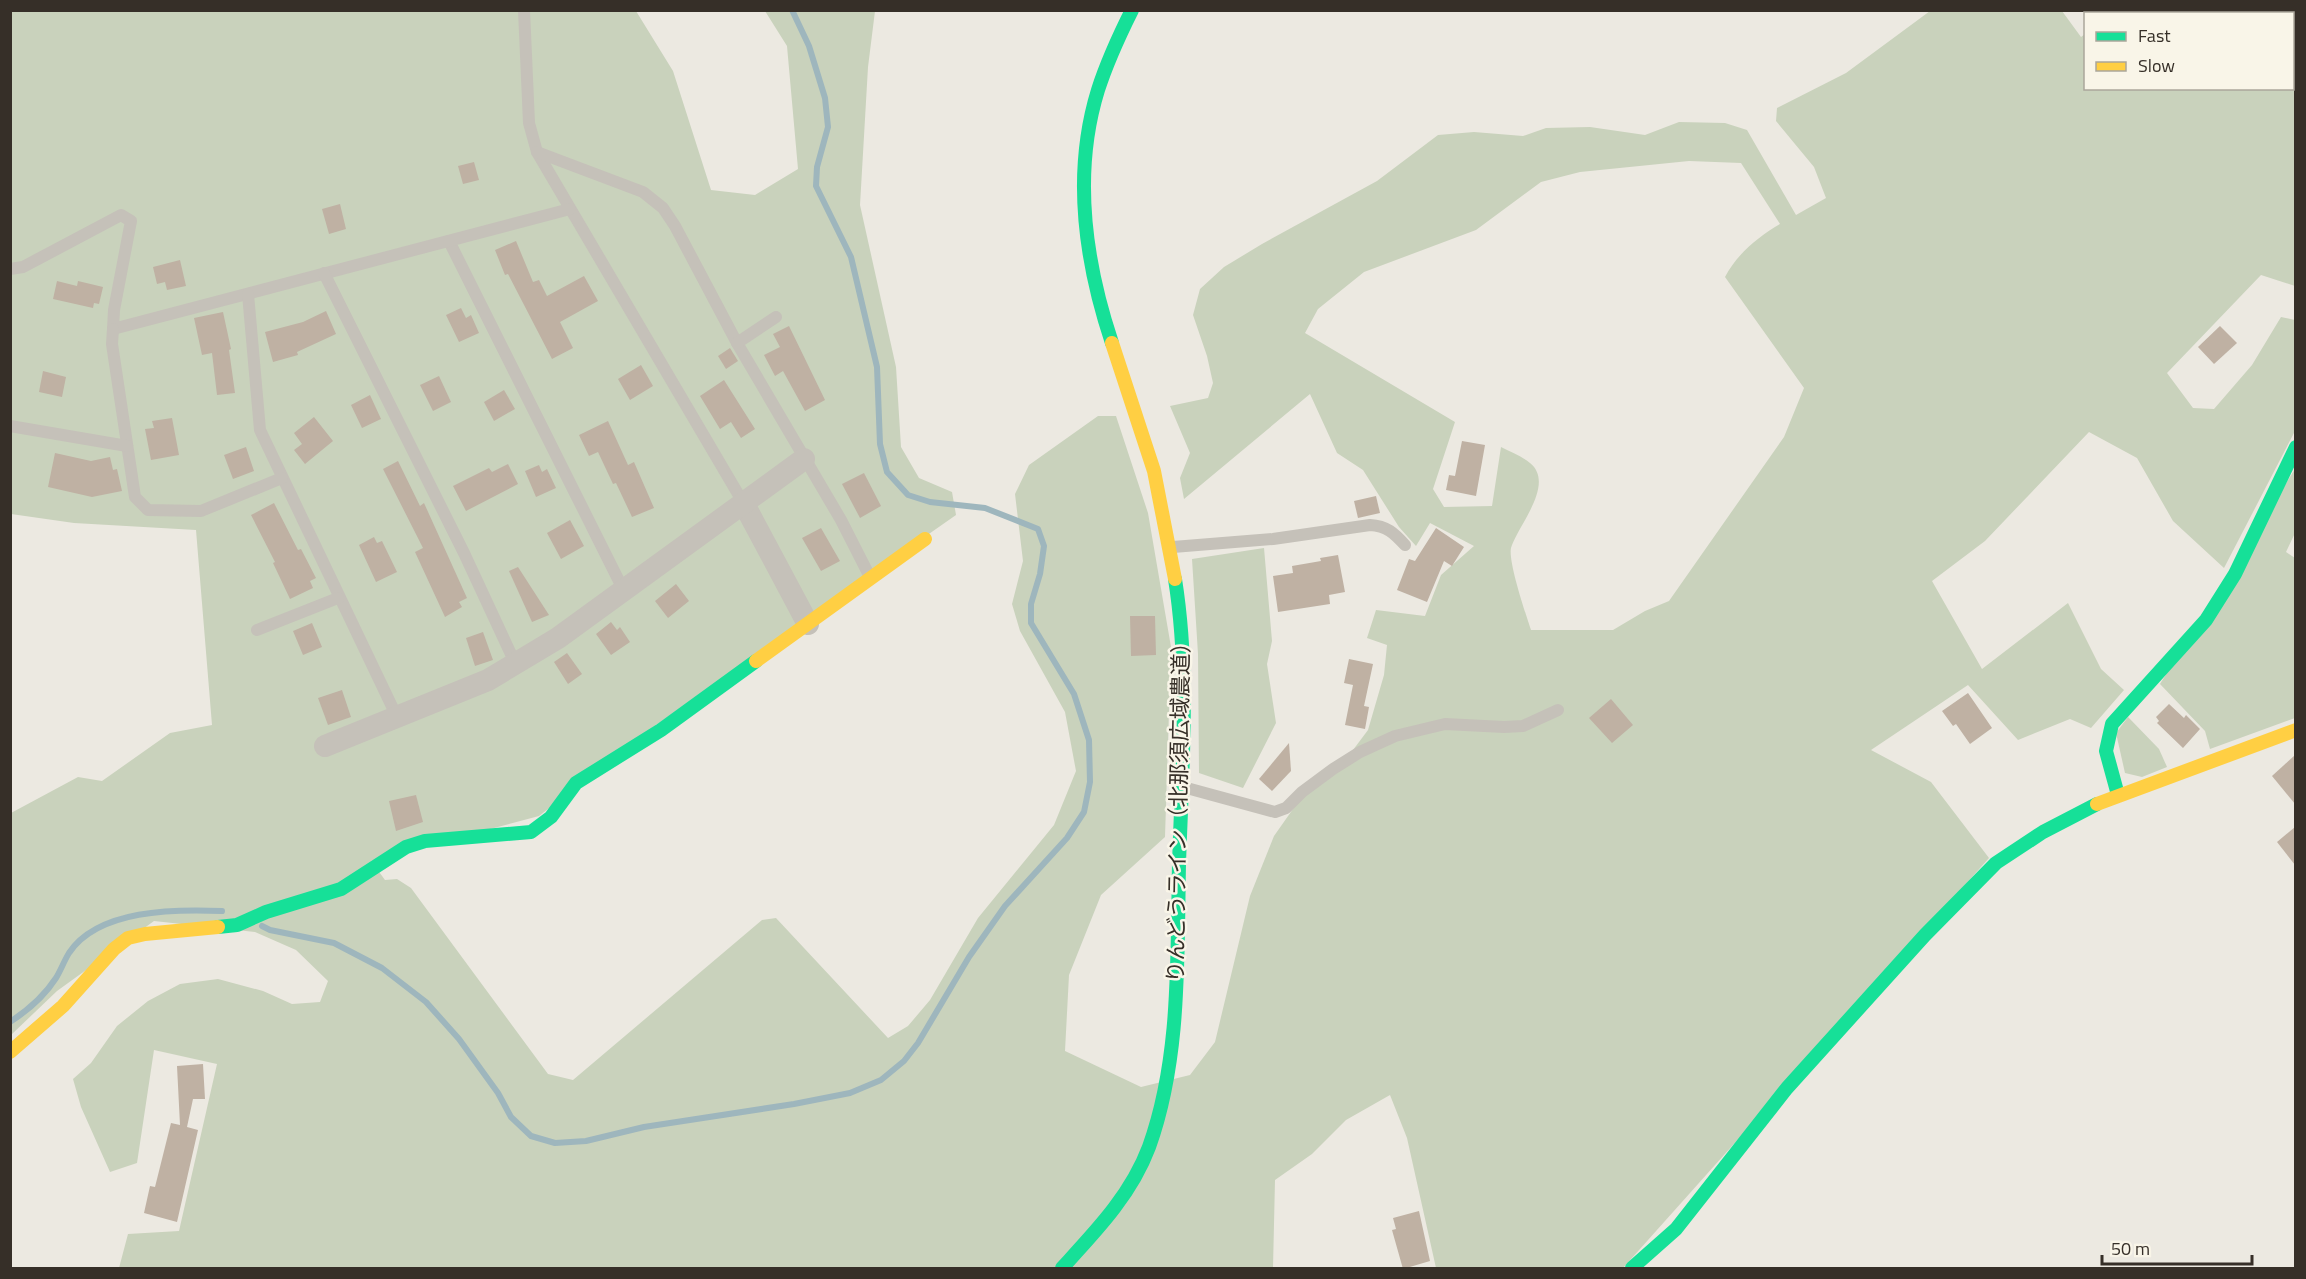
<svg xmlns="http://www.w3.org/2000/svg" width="2306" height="1279" font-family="'Titillium Web','Noto Sans JP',sans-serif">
  <rect width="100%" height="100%" fill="#ece9e1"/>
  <g fill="#c9d2bc" fill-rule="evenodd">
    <path d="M2130,10L2295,11V286L2261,275L2167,373L2193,408L2214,409L2252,365L2281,317L2295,320V431L2224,568L2173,521L2137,458L2089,432L1985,541L1932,581L1982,669L2068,603L2101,669L2124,690L2091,728L2070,719L2018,740L1968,685L1871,750L1931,782L1989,858L1623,1268H1436L1407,1138L1390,1095L1346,1120L1312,1154L1275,1180L1273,1268H119L128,1234L179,1231L217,1064L154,1050L137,1163L110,1172L81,1107L73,1079L91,1063L117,1026L148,1001L180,984L218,979L263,991L292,1004L320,1002L328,981L296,950L255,932L154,921L57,991L11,1035V813L78,777L102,781L170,733L212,725L196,530L74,523L11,514V11H636L673,71L711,190L755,195L798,169L787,46L765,11H875L868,67L860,205L896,367L901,447L919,478L952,492L956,515L646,732L539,816L371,861L385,880L397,879L411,888L548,1074L573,1080L762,920L776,918L888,1038L908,1026L930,1000L978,918L1054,825L1076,771L1065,712L1020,631L1012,604L1023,561L1015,494L1029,465L1098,416H1116L1148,513L1171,647L1165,837L1101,895L1069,975L1065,1051L1141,1087L1190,1075L1215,1042L1250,896L1274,836L1312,782L1350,754L1368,730L1384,675L1387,645L1367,638L1376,610L1425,616L1441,575L1474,546L1430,523L1416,546L1399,527L1363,470L1337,453L1310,394L1184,499L1180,478L1190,453L1170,406L1208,398L1213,383L1207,356L1193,315L1200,289L1224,267L1262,244L1377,181L1438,135L1474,132L1523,136L1546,128L1590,127L1645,135L1679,122L1725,123L1747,130L1796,215L1826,198L1814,167L1776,121L1777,108L1846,73L1930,11H2062L2081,37L2085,34L2086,88H2292V14L2124,13ZM1689,161L1741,163L1780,224C1758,237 1737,254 1725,277L1804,388L1784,437L1669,601L1645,611L1613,630H1531C1526,615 1508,562 1511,548C1517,527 1556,484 1530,463C1522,456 1510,452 1501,447L1492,506L1444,507L1433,489L1455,422L1305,333L1318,309L1364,272L1476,230L1541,182L1580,172Z"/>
    <path d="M2295,469V533L2286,552L2295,558V718L2210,749L2205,731L2160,684Z"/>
    <path d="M1264,548L1272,641L1267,664L1276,723L1243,788L1199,773L1198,654L1192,559Z"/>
    <path d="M2128,717L2159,749L2167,767L2142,777L2125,773L2116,733Z"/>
  </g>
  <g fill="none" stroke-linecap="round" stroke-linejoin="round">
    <g stroke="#9eb6bd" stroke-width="6">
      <path d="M262,926L270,930L334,943L382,968L426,1002L459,1039L498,1093L511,1117L531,1136L555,1143L586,1141L644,1127L794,1104L850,1093L881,1080L904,1061L918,1043L969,957L1005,906L1067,838L1084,812L1090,782L1089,740L1074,694L1031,623V604L1040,574L1044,546L1038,529L985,508L930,502L908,495L887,472L880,444L877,367L851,257L816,186L817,167L828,127L825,98L809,46L792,10"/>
      <path d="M10,1022C27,1011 45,995 56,978C61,970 64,961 69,953C98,909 175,909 222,911"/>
    </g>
  </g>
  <g fill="#bfb1a3">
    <path d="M474,162L479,180L463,184L458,166Z"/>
    <path d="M340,204L346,229L329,234L322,209Z"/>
    <path d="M516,241L533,282L539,280L547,296L584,276L598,301L560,322L573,348L552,359L508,274L505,275L495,250Z"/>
    <path d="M180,260L186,286L167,290L165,282L157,284L153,267Z"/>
    <path d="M57,281L77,286L78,281L103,287L99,304L94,303L93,308L53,299Z"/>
    <path d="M461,308L466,318L471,315L479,333L459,342L446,315Z"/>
    <path d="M326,311L336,334L297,352L298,355L273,362L265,332L303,322Z"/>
    <path d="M223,312L231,349L229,350L235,393L217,395L212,353L202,355L194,318Z"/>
    <path d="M789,326L825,400L805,411L783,371L775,376L764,355L780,347L773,334Z"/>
    <path d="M2220,326L2237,343L2214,364L2198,347Z"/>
    <path d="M730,348L738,361L726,369L718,356Z"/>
    <path d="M641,365L653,386L630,400L618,379Z"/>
    <path d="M43,371L66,377L62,397L39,392Z"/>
    <path d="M439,376L451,402L433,411L420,385Z"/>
    <path d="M724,380L755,429L741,438L731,422L720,429L700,396Z"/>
    <path d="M504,390L515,409L494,421L484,402Z"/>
    <path d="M370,395L381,419L362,428L351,405Z"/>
    <path d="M314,417L333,441L305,464L294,450L302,444L294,433Z"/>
    <path d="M172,418L179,455L151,460L145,429L154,428L152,421Z"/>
    <path d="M608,421L628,465L634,462L654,508L632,517L616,483L613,484L598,452L589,456L579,435Z"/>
    <path d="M1462,441L1485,445L1476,496L1446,490L1449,475L1455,476Z"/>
    <path d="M246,447L254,471L233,479L224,455Z"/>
    <path d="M55,453L91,461L110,457L113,470L117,469L122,491L92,497L48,487Z"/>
    <path d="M398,461L420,506L424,503L467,598L459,602L462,607L445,617L415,552L423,548L383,469Z"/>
    <path d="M508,464L518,484L466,511L453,486L489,468L492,472Z"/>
    <path d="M539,465L542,472L547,469L556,488L536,497L525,471Z"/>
    <path d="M864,473L881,506L860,518L842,484Z"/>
    <path d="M1376,496L1380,513L1358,518L1354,501Z"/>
    <path d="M274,503L298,550L301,549L316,578L310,581L313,588L290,599L273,563L275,562L251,515Z"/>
    <path d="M570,520L584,546L561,559L547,533Z"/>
    <path d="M821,528L840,561L821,571L802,538Z"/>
    <path d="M1436,528L1464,547L1452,566L1444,561L1427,602L1397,590L1409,559L1415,561Z"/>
    <path d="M374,537L377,543L382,541L397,572L376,582L359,545Z"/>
    <path d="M1338,555L1345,592L1329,595L1330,604L1278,612L1273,576L1293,573L1292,566L1321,561L1320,558Z"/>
    <path d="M518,567L549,615L532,622L509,571Z"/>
    <path d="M676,584L689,601L668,618L655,601Z"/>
    <path d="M1130,616H1155L1156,655L1131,656Z"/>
    <path d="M611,622L617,630L620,627L630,642L611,655L596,634Z"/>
    <path d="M312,623L322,647L303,655L293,631Z"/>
    <path d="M483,632L493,660L475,666L466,638Z"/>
    <path d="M567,653L582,674L568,684L554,662Z"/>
    <path d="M1349,659L1373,664L1364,706L1369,707L1365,729L1345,725L1353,685L1344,683Z"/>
    <path d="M342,690L351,717L328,725L318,698Z"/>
    <path d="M1968,693L1992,728L1970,744L1956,724L1953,726L1942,711Z"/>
    <path d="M1611,699L1633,725L1612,743L1589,718Z"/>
    <path d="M2169,704L2184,718L2186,715L2200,729L2183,748L2157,723L2159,721L2156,717Z"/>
    <path d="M1289,743L1291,771L1272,791L1259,779Z"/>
    <path d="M2295,755V804L2272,776Z"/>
    <path d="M416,795L423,822L396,831L389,801Z"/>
    <path d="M2295,827V865L2277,842Z"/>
    <path d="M203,1064L205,1099H193L187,1127L198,1130L177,1222L144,1213L150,1186L155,1187L171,1123L180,1125L177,1066Z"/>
    <path d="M1419,1211L1430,1261L1403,1269L1392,1230L1396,1229L1393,1218Z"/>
  </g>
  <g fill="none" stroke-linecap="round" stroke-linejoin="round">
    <g stroke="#c5c1b9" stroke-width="12">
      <path d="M524,10L529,123L537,152L744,504"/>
      <path d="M537,152L643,192L663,208L675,226L737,343L841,520L870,577"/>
      <path d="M449,241L623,589"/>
      <path d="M10,269L23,267L121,215L131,221L114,310L113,329L570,209"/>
      <path d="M324,273L464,553L516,665"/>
      <path d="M248,294L260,430L397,717"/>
      <path d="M113,329L112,344L135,497L148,510L201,511L282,478"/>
      <path d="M737,343L776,317"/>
      <path d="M10,426L127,446"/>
      <path d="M1173,547L1273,539L1370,525C1387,526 1394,533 1405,545"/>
      <path d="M257,630L338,598"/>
      <path d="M1183,787L1275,812L1286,808L1302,792L1333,769L1360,752L1395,736L1445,724L1504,727L1523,726L1558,710"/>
    </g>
    <g stroke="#c5c1b9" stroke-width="22">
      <path d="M744,504L808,624"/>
      <path d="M325,746L488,680L558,638L804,459"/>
    </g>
    <g stroke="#16e098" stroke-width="14">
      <path d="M1112,343C1085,262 1072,174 1098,90C1107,62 1119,36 1132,10"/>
      <path d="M2118,795L2106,751L2112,724L2206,620L2235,574L2296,447"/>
      <path d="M218,927L237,925L266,912L341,889L406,847L425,841L531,832L551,817L576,783L661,730L756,661"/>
      <path d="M1062,1268C1096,1231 1131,1195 1149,1147C1181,1058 1177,958 1179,864C1182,769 1190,673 1175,579"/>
      <path d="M1632,1268L1676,1229L1787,1088L1925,935L1996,863L2043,832L2097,804"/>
    </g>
    <g stroke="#ffcf43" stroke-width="14">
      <path d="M1112,343L1154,471L1175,579"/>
      <path d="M756,661L925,539"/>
      <path d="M2097,804L2296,730"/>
      <path d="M10,1052L63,1006L114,949L128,938L145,934L218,927"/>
    </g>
  </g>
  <g text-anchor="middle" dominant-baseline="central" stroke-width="5" stroke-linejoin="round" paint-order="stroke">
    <g font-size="22" fill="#362f28" stroke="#f9f5e8">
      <text transform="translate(1178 807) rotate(-89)">りんどうライン（北那須広域農道）</text>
    </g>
  </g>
  <rect width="2306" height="1279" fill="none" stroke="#362f28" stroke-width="24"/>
  <rect x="2084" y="12" width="210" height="78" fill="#f9f5e8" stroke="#aba69b" stroke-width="1.5"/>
  <rect x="2096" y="32" width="30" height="9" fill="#16e098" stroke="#aba69b" stroke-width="1.5"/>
  <text x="2138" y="42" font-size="18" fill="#362f28">Fast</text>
  <rect x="2096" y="62" width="30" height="9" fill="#ffcf43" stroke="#aba69b" stroke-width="1.5"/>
  <text x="2138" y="72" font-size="18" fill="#362f28">Slow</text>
  <path d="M2102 1255v9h150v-9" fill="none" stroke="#362f28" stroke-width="3"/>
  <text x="2111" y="1255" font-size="18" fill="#362f28" stroke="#f9f5e8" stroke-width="4.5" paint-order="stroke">50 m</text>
</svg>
